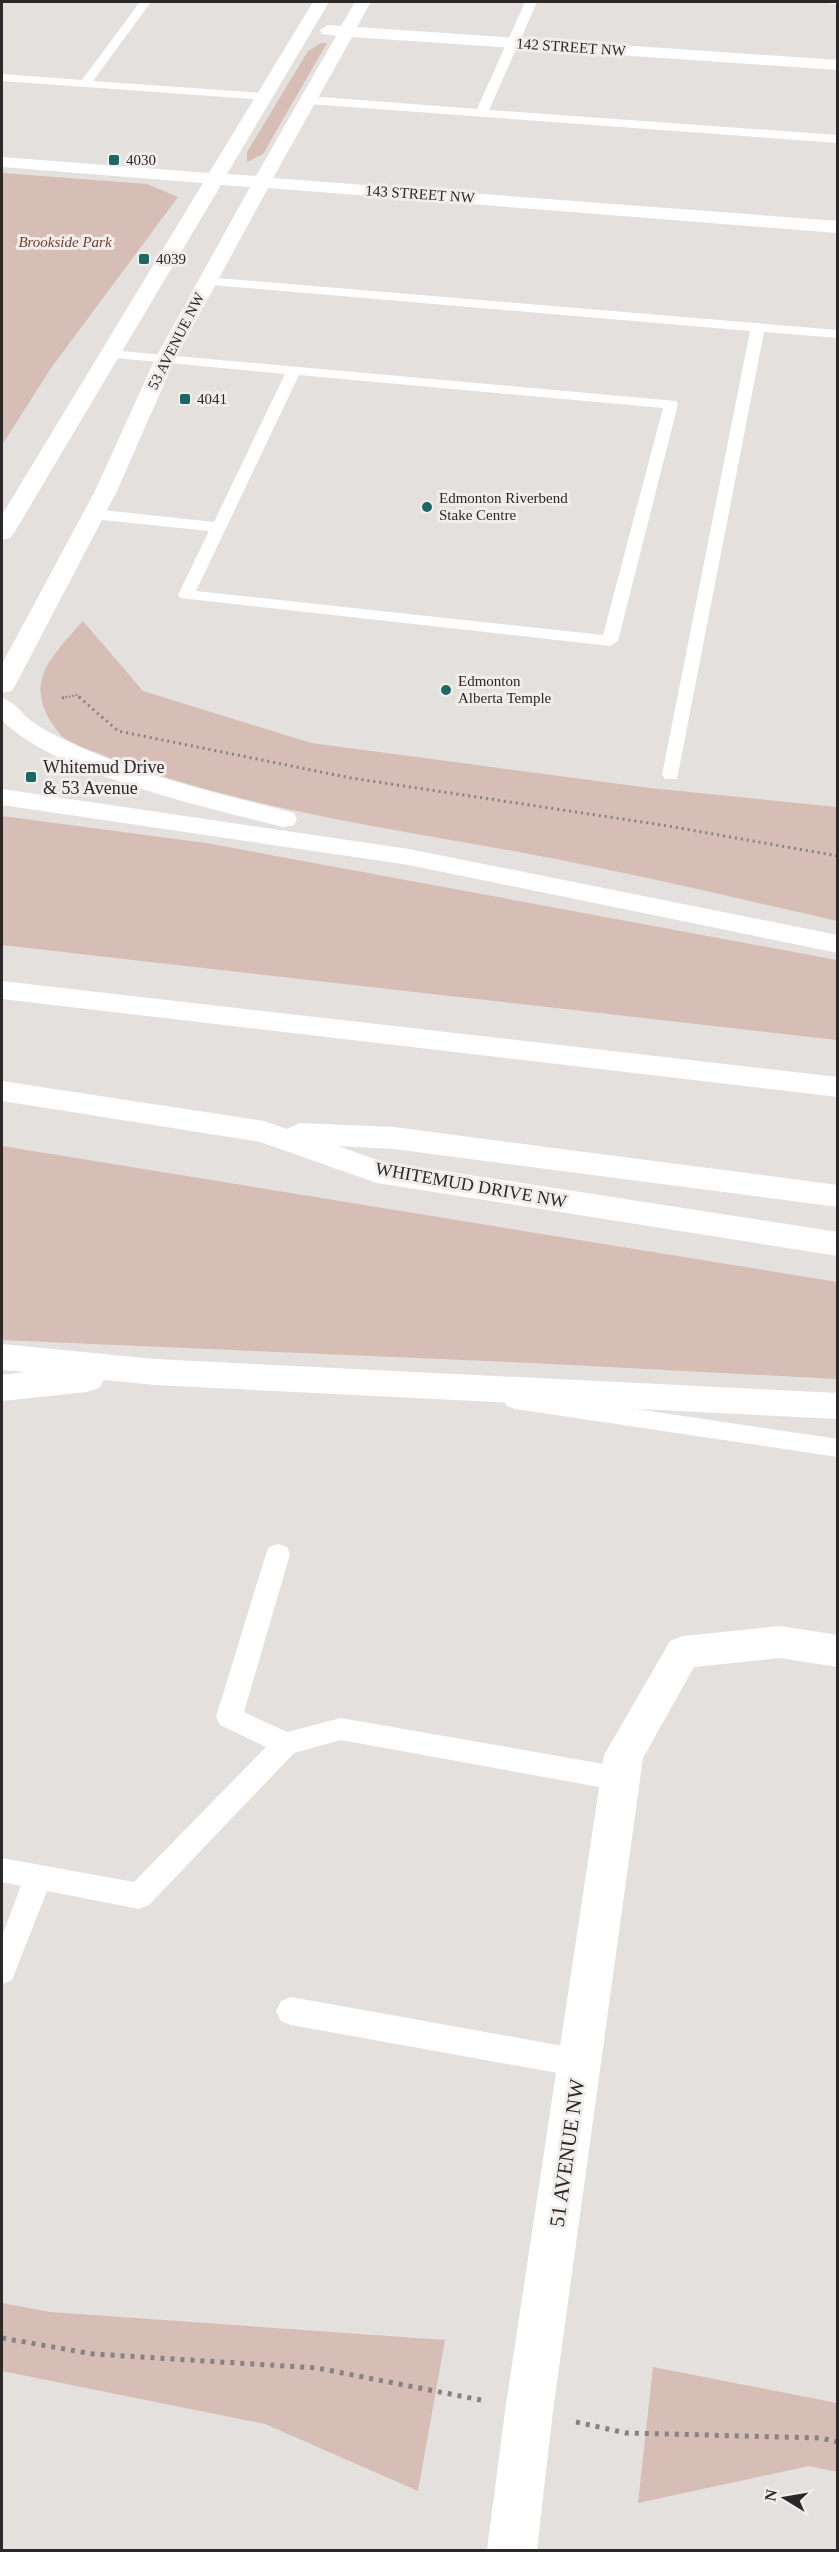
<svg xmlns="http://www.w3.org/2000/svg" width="839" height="2552" font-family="'Times New Roman',serif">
  <rect width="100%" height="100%" fill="#e4e0de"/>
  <g fill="#d6bdb5">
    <path d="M321,43H327L263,154L247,162V152L308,51Z"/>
    <path d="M2,173L147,184L178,197L51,368L2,445Z"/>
    <path d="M83,621L143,691L311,743L650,788L837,807V921C753,902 670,882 585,865C427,832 256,815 105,756C92,750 68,744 59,733C20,685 50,658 83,621Z"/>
    <path d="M2,816L206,843L837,960V1040L2,945Z"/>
    <path d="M2,1146L837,1282V1379L533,1363L2,1340Z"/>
    <path d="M2,2303L50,2312L445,2340L418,2491L265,2424L2,2371Z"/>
    <path d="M653,2367L837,2403V2472L809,2466L638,2503Z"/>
  </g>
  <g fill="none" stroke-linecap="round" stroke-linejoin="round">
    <g stroke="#868382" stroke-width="2" stroke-dasharray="1.5 2" stroke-linecap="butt">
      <path d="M2,323V326"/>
      <path d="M62,698L77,695L81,698"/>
    </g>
    <g stroke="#868382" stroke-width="3" stroke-dasharray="2 4" stroke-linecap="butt">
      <path d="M79,697L118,731L351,778L662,825L838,856"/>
      <path d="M62,698L67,697"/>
    </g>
    <g stroke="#868382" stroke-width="5" stroke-dasharray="4 6" stroke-linecap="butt">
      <path d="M2,2338L93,2354L317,2368L481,2400"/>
      <path d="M576,2422L626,2433L821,2438L838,2442"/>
    </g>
    <g fill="#fff" fill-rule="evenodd">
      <path d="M140,2H151L93,81L263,93L269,97L267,100L2,81V74L82,80Z"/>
      <path d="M525,2H537L489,110L838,135V143L308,104L302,100L308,96L477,109Z"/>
      <path d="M823,2H838V5Z"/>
      <path d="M206,277L838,330V338L764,332L677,779H665L662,775L750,331L201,284L199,281Z"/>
      <path d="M110,350L676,401L678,404L618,641L610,646L180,598L178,595L209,531L93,519L85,514L93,509L214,522L285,374L105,357V351ZM299,375L663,408L603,635L196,591Z"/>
      <path d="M515,1391L838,1439V1457L515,1409L507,1406L503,1400L507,1394Z"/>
      <path d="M278,1544L287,1547L290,1554L244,1712L287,1732L341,1718L621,1767L631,1771L635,1779L631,1787L621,1791L341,1740L294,1753L149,1905L139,1909L47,1891L12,1980L2,1984V1936L21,1886L2,1882V1858L134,1882L266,1747L220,1725L216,1717L266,1554L269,1547Z"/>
      <path d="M291,1997L580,2049L590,2053L595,2063L590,2073L580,2077L291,2025L281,2021L276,2011L281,2001Z"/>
    </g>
    <path fill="#fff" fill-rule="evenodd" d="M780,1626L838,1635V1667L780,1658L694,1667L643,1758L553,2411L537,2550H487L505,2411L604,1755L670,1641L683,1636Z"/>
    <path fill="#fff" fill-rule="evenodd" d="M313,2H329L227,174L256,176L336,36L322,34L320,30L328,25L341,26L355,2H371L357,27L838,60V70L352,37L273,178L838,221V233L268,188L175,359L117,491L15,686L11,691L2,693V664L95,491L155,359L250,187L221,185L14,533L10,538L2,540V515L203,183L2,167V157L209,173Z"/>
    <g fill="#fff" fill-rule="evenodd">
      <path d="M2,698C15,702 20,712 30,720C47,733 68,741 87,750C153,779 225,795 294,813L297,819L294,825L284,827C211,809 52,773 2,720Z"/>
      <path d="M2,789L409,849L838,935V953L409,865L2,805Z"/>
      <path d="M2,981L838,1077V1097L2,999Z"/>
      <path d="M2,1081L264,1121L287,1129L299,1123L394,1127L838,1185V1207L394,1149L338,1146L380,1161L838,1232V1256L377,1183L260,1142L2,1101Z"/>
      <path d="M2,1344L155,1359L838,1393V1419L155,1385L104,1380L99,1388L87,1392L2,1401V1375L26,1372L2,1370Z"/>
    </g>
  </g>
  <g fill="#1b6864" stroke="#f1edeb" stroke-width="2">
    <rect x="108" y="154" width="12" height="12" rx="3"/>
    <rect x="138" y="253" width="12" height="12" rx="3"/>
    <rect x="179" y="393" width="12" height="12" rx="3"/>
    <circle cx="427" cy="507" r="6"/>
    <circle cx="446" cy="690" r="6"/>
    <rect x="25" y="771" width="12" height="12" rx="3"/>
  </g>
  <g text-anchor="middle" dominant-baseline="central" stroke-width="6" stroke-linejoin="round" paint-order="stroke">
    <g font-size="15" fill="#2a2828" stroke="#f1edeb">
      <text transform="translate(571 47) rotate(4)">142 STREET NW</text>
      <text transform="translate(420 194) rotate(4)">143 STREET NW</text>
      <text transform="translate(176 341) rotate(-63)">53 AVENUE NW</text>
    </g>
    <g font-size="15" fill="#2a2828" stroke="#f1edeb" text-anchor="start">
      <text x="126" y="160">4030</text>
      <text x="156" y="259">4039</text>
      <text x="197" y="399">4041</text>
      <text x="439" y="498">Edmonton Riverbend<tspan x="439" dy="17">Stake Centre</tspan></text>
      <text x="458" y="681">Edmonton<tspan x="458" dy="17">Alberta Temple</tspan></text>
    </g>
    <g font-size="15" font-style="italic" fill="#713f31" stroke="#f1edeb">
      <text x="65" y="242">Brookside Park</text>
    </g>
    <g font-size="18" fill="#2a2828" stroke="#f1edeb" text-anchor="start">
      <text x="43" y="767">Whitemud Drive<tspan x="43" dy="21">&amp; 53 Avenue</tspan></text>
    </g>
    <g font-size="18" fill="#2a2828" stroke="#f1edeb">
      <text transform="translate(471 1185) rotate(10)">WHITEMUD DRIVE NW</text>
    </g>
    <g font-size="21" fill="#2a2828" stroke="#f1edeb">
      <text transform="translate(567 2153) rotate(-82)">51 AVENUE NW</text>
    </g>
  </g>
  <rect width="839" height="2552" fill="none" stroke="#2a2828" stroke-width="6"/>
  <g transform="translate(785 2498) rotate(281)" stroke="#f1edeb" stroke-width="4.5" paint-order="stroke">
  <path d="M0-4.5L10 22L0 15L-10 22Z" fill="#2a2828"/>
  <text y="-9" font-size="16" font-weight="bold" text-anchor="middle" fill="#2a2828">N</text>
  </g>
</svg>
